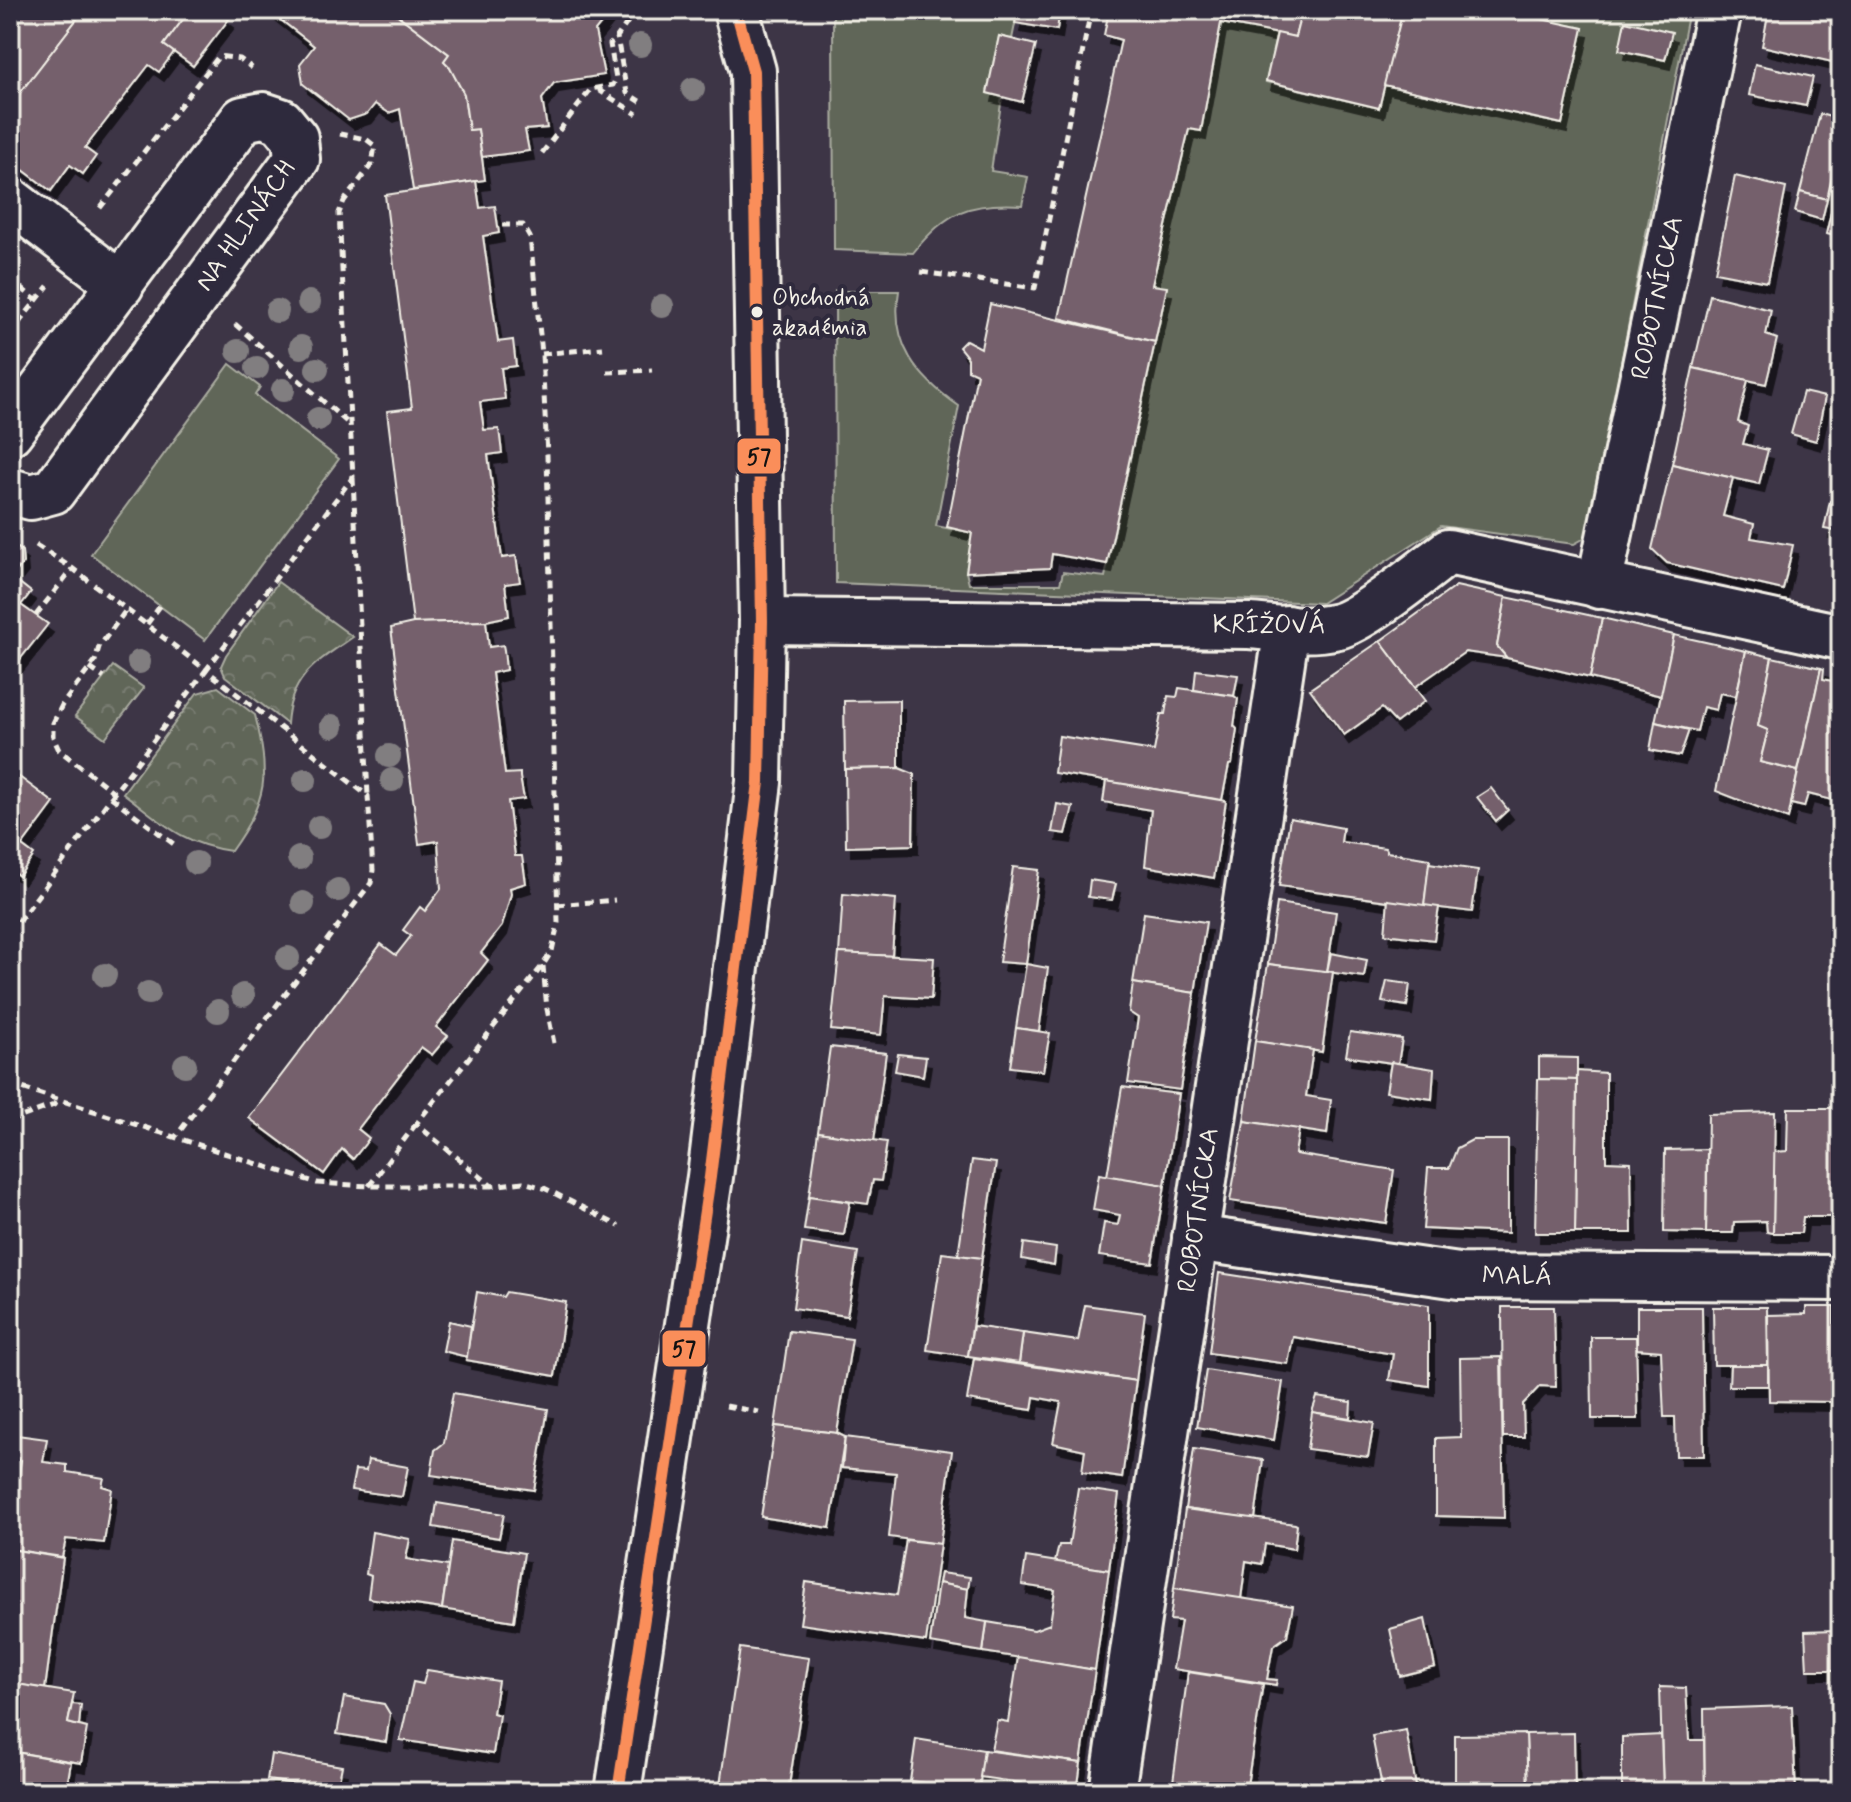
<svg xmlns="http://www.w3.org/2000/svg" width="1851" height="1802" font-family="Mynerve,sans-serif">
  <defs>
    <pattern id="park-crowns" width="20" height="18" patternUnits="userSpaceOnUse" patternTransform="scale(2)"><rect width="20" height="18" fill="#616659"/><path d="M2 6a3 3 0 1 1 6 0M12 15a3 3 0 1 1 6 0" fill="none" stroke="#787c71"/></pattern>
    <filter id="shadow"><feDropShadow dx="5" dy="9" stdDeviation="0" flood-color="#0009"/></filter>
  </defs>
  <rect width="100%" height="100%" fill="#3d3546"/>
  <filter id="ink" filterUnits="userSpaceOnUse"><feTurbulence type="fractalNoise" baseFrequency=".0125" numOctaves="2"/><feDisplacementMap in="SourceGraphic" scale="16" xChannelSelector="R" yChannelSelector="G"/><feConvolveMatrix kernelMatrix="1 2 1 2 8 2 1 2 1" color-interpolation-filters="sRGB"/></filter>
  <g filter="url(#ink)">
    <g fill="#616659" stroke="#aaaca0" stroke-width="2">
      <path d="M833,10H1018L1012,39L999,36L987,93L1002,97L991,171L1028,177L1022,205C970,202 946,211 913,253L834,250Z"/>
      <path d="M1500,10H1689L1589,530L1583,539L1574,544L1441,526L1321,603L836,583L835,291H899C890,344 917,377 959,406L936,526L972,533L966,572L969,584H1060L1063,572L1105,577L1167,288L1152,285L1189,129L1201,130L1221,23L1277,33L1266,82L1379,108L1384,85L1561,124L1583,28Z"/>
      <path d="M230,364L260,387L255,395L339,459L205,640L91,554Z"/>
    </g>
    <g fill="url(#park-crowns)" stroke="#aaaca0" stroke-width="2">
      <path d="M278,582L353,637C317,662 290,676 287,724L225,676L221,666L226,655Z"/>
      <path d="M113,666L144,688L105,738L75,716Z"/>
      <path d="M218,687L255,715C270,775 268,799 231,851C181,844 162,822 123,793L197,693Z"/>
    </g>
    <g fill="#75616c" stroke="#f4f1e8" stroke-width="2" filter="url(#shadow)">
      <path d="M10,10H84L10,106Z"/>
      <path d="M84,10H190L164,45L174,52L159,72L149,65L85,148L96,156L83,174L70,165L51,191L10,160V106Z"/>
      <path d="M190,10H217L229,19L193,66L164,45Z"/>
      <path d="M268,10H391L449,54L444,61L449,66L464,94L469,130L478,129L485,180L413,190L400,109L389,113L375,104L367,114L349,120L303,84L300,64L314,46Z"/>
      <path d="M391,10H612L595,31L604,75L554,83L542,99L547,128L525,130L529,151L482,157L478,129L469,130L464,94L449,66L444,61L449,54Z"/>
      <path d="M1018,10H1060L1057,30L1015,23Z"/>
      <path d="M1109,10H1302L1295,37L1221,23L1201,131L1189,129L1152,285L1167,287L1155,342L1059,318L1121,40L1104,35Z"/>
      <path d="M1302,10H1403L1379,108L1266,81L1277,33L1295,37Z"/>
      <path d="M1403,10H1500L1583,28L1562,124L1384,85Z"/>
      <path d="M1769,10H1841V64L1762,46Z"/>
      <path d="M1625,21L1672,32L1665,60L1619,50Z"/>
      <path d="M999,36L1036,45L1022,102L987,93Z"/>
      <path d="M1755,64L1813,77L1806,106L1749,95Z"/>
      <path d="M1820,114L1841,120V136L1827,199L1800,192Z"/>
      <path d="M1841,170V237L1826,234Z"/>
      <path d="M1735,176L1786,188L1767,282L1715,272Z"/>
      <path d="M476,181L480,208L495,206L499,233L483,236L498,342L513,340L516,366L501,368L505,399L480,402L484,430L499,429L502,453L488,455L502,558L516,556L520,582L505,584L509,616L486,621L413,623L387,411L412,408L385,195Z"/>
      <path d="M1800,192L1827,199L1822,220L1795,212Z"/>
      <path d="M1710,295L1771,310L1766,335L1777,339L1766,384L1693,368Z"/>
      <path d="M990,304L1155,342L1107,564L1052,554L1050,568L966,572L972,533L947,527L977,374L968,370V358L959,347L966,340L981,348Z"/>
      <path d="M1693,368L1748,380L1738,422L1748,426L1743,444L1768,450L1759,484L1672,464Z"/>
      <path d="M1803,392L1825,397L1816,441L1791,434Z"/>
      <path d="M1672,464L1733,478L1723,516L1754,524L1751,538L1793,545L1783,590L1667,563L1652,549Z"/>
      <path d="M1830,501L1841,503V532L1824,529Z"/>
      <path d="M10,542L22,551L23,563L12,577L31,592L21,605L48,624L10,672Z"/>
      <path d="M1456,586L1506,597L1497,646L1507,658L1465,652L1415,687L1380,641Z"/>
      <path d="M1506,597L1602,618L1590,678L1507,658L1497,646Z"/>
      <path d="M1602,618L1674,635L1661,696L1590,678Z"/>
      <path d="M486,621L489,647L503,645L504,650L506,670L492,673L505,774L520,773V777L524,799L508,801L515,856H522L526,883L510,888L511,894L502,926L481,953L488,960L436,1027L448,1036L432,1055L421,1047L358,1129L369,1138L365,1144L353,1159L342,1149L324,1174L249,1118L381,944L396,955L411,936L403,930L420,907L425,911L441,889L438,841L419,844L391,628L413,623Z"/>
      <path d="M1674,635L1746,651L1736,696L1720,693L1716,710L1703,707L1697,731L1655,722Z"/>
      <path d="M1380,641L1425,701L1396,723L1382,708L1344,735L1310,689Z"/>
      <path d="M1746,651L1772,657L1758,726L1768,730L1760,762L1798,771L1788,819L1716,791Z"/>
      <path d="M1772,657L1821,668L1798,771L1760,762L1768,730L1758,726Z"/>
      <path d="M1821,668L1824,669L1823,679L1841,683V765L1832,800L1808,794L1804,807L1791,804Z"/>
      <path d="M1196,670L1238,675L1234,696L1194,690Z"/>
      <path d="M1179,688L1234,696L1238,699L1234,726L1237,729L1232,764L1229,765L1222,800L1054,773L1059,736L1154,751L1161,714H1165L1168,696L1177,697Z"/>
      <path d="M899,700V768L845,769L844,701Z"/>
      <path d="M1655,722L1689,730L1680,756L1650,750Z"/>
      <path d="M899,768L914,774L913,845L846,847L845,769Z"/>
      <path d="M10,770L54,803L22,846L34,855L19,876L10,869Z"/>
      <path d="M1106,781L1226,801L1214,878L1145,866L1151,810L1103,802Z"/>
      <path d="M1491,788L1508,810L1496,821L1477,797Z"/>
      <path d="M1057,804L1073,807L1066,834L1052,832Z"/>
      <path d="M1290,818L1343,828L1341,842L1385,848L1387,852L1430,859L1424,906L1279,886Z"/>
      <path d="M1429,863L1478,870L1472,912L1424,906Z"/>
      <path d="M1013,867L1039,870L1026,964L999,962Z"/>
      <path d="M1090,880L1116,884L1112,900L1088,897Z"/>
      <path d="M843,894L896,899L892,956L839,953Z"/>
      <path d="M1388,900L1439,907L1434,940L1385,934Z"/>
      <path d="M1277,903L1336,912L1327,972L1268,964Z"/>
      <path d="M1144,913L1206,922L1195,993L1133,983Z"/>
      <path d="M839,953L934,958L931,999L885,996L881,1035L831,1030Z"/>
      <path d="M1331,953L1367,960L1364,977L1327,972Z"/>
      <path d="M1026,964L1048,968L1039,1031L1016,1028Z"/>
      <path d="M1268,964L1333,972L1322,1052L1255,1041Z"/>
      <path d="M1387,981L1410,984L1407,1006L1382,1002Z"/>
      <path d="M1133,983L1195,993L1180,1090L1128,1083L1138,1018L1129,1012Z"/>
      <path d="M1016,1028L1050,1033L1043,1071L1010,1067Z"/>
      <path d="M1350,1032L1402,1039L1398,1064L1346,1056Z"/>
      <path d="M1255,1041L1313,1050L1306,1096L1331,1100L1327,1134L1244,1121Z"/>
      <path d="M830,1047L886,1053L874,1141L818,1132Z"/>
      <path d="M898,1054L926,1057L923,1076L895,1071Z"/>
      <path d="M1539,1057L1577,1058V1080L1539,1079Z"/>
      <path d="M1391,1062L1434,1069L1432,1099L1386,1092Z"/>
      <path d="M1577,1071L1606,1073V1161L1631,1162L1632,1233H1575Z"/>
      <path d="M1538,1079L1577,1080L1575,1233H1535Z"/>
      <path d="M1122,1087L1179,1094L1165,1185L1107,1176Z"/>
      <path d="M1788,1108H1841L1839,1217H1803L1801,1233H1773L1774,1152L1787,1151Z"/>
      <path d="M1775,1112L1773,1233L1767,1232L1766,1221L1734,1222L1733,1233H1706L1708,1114Z"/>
      <path d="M1244,1121L1299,1129L1295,1154L1394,1170L1386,1223L1230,1201Z"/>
      <path d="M818,1132L887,1142L881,1181L873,1180L868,1204L809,1196Z"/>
      <path d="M1472,1140H1508V1233L1423,1229L1428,1168H1449L1457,1148Z"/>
      <path d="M1707,1149L1706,1233L1664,1232L1665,1150Z"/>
      <path d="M1840,1152H1841V1233H1838Z"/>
      <path d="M972,1160L996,1163L982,1258L958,1255Z"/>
      <path d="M1099,1174L1165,1185L1152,1263L1099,1256L1104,1223L1118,1225L1120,1215L1093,1210Z"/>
      <path d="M809,1196L850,1202L844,1235L804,1230Z"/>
      <path d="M802,1243L858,1252L847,1316L793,1308Z"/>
      <path d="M1024,1243L1056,1248L1054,1265L1022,1259Z"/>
      <path d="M942,1253L982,1258L968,1356L927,1350Z"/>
      <path d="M1219,1273L1429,1305V1386L1389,1380L1393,1354L1293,1337L1288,1364L1209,1353Z"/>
      <path d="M477,1292L503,1297L506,1292L566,1302L555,1376L466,1360Z"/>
      <path d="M1085,1305L1145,1313L1136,1381L1019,1363L1023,1333L1078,1341Z"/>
      <path d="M1502,1307H1554L1556,1387L1540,1386L1523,1404L1524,1437H1503Z"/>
      <path d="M1637,1307H1702L1704,1456H1676L1675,1417H1664L1661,1351L1637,1349Z"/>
      <path d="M1713,1307H1767L1768,1365H1714Z"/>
      <path d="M1806,1307H1834V1402L1769,1401L1768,1315L1806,1314Z"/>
      <path d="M449,1321L471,1326L467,1357L443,1351Z"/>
      <path d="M973,1326L1023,1333L1019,1363L968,1356Z"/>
      <path d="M789,1331L852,1339L837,1433L775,1426Z"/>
      <path d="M1591,1337H1636L1638,1419H1592Z"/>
      <path d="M1501,1357L1504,1518L1436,1516V1438L1461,1437L1460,1358Z"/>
      <path d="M974,1358L1136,1381L1122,1478L1082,1472L1085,1450L1053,1443L1061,1402L1034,1397L1032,1410L967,1400Z"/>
      <path d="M1730,1365H1768V1386H1729Z"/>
      <path d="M1206,1370L1283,1382L1274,1440L1197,1427Z"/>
      <path d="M453,1393L548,1409L534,1490L431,1475L435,1450L444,1443Z"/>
      <path d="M1317,1397L1351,1402L1350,1418L1312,1412Z"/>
      <path d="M1312,1412L1374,1423L1368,1457L1307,1449Z"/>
      <path d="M775,1426L837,1433L845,1437L830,1528L761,1517Z"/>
      <path d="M17,1435L47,1439L43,1462L67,1465V1472L104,1478L102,1486L112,1489L104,1543L66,1539L62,1557L10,1549V1480L18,1481L21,1460L10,1458V1451L15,1444Z"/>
      <path d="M845,1437L952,1451L940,1544L889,1537L896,1473L842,1468Z"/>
      <path d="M1194,1449L1263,1460L1255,1519L1185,1509Z"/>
      <path d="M368,1460L408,1467L402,1497L351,1490L355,1470L366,1471Z"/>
      <path d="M1078,1488L1119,1494L1109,1570L1055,1562L1059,1545H1069Z"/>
      <path d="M437,1503L504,1514L499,1538L433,1527Z"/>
      <path d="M1185,1509L1295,1524L1297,1525L1294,1549L1265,1544L1262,1564L1246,1561L1241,1599L1174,1588Z"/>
      <path d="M1837,1523H1841V1572H1838Z"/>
      <path d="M372,1532L410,1539L406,1559L448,1566L442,1609L368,1598L371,1576L366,1574Z"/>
      <path d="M906,1540L940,1544L926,1642L800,1624L806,1582L897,1595Z"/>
      <path d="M452,1541L524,1553L514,1621L442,1609Z"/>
      <path d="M10,1549L63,1558L45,1689L10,1683Z"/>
      <path d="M1026,1557L1109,1570L1095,1670L983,1652L987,1622L1034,1630L1050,1624L1055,1590L1022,1585Z"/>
      <path d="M940,1573L970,1577L968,1589L938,1583Z"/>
      <path d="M938,1583L968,1589L965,1618L987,1622L983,1652L930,1643Z"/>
      <path d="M1174,1588L1293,1606L1287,1636L1273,1646L1267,1679L1277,1680L1276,1685L1173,1669L1181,1621L1170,1620Z"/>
      <path d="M1425,1619L1435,1667L1400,1676L1390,1629Z"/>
      <path d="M1835,1630L1837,1670H1807L1805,1631Z"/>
      <path d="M740,1648L809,1658L788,1792H719Z"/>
      <path d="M1018,1657L1095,1670L1081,1763L991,1750L997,1720L1008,1722Z"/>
      <path d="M427,1670L498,1681L493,1713L499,1715L493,1754L400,1740L413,1682L423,1684Z"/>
      <path d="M1188,1672L1263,1684L1246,1792L1173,1782Z"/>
      <path d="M10,1683L74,1693L68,1723L87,1728L81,1763L10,1751Z"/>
      <path d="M1660,1687L1686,1688L1689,1740H1704L1705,1792H1663Z"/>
      <path d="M344,1697L384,1704L390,1714L386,1742L337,1734Z"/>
      <path d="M72,1704L81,1705L79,1726L68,1723Z"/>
      <path d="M1792,1706L1796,1792H1705L1704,1709Z"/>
      <path d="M1406,1730L1417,1792H1383L1372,1736Z"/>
      <path d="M1574,1733L1575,1792H1528L1526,1734Z"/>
      <path d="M1526,1734L1528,1792H1455V1735Z"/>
      <path d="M1661,1735L1663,1792H1622V1737Z"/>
      <path d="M916,1739L984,1750L979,1790L910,1781Z"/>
      <path d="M984,1750L1081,1763L1077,1792H1020L1021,1783L980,1777Z"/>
      <path d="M10,1751L71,1762L66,1792H10Z"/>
      <path d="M271,1754L342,1766L337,1790L267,1780Z"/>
    </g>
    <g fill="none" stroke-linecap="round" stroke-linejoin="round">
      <g stroke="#f4f1e8" stroke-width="50">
        <g id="street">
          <path d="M10,200L121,285"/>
          <path d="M10,432L243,119L263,115L281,121L295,138L297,159L53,491L31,497L10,491"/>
          <path d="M1599,586L1719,10"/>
          <path d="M762,621L1249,626C1278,628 1309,633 1338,626C1363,620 1424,570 1448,552L1841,637"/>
          <path d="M1195,1238L1459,1276L1841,1278"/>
          <path d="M1112,1792L1287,628"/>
        </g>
      </g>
      <g stroke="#f4f1e8" stroke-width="50">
        <path id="secondary" d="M618,1792L710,1177L759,782L762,621L753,71L736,10"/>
      </g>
      <g stroke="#f4f1e8" stroke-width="5" stroke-dasharray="8 6" stroke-linecap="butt">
        <path d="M636,10L617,37L627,93L641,102"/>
        <path d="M600,88V91L637,114"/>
        <path d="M542,153L591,89L613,85L616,78L610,44L617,37"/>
        <path d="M100,208L219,56L240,59L252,68"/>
        <path d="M502,225H523L530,237L542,354L547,455L558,923L552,951L543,965L416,1124L492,1186L523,1182L544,1188L619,1226"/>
        <path d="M921,272L1035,288L1091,10"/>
        <path d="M10,279L36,300"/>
        <path d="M235,324L348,423"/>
        <path d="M10,334L48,286"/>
        <path d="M542,354L603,348"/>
        <path d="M607,372L652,370"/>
        <path d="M353,478L368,796"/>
        <path d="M36,545L72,568L206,670L353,477L339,213L344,201L372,164L375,146L366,139L340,134"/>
        <path d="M36,615L72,569"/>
        <path d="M147,624L160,606"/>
        <path d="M90,668L104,678"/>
        <path d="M115,793L59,750L53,737V723L62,705L95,661L99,647L126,610"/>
        <path d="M111,797L175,845"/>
        <path d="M557,905L615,900"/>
        <path d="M10,933L206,670L368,796L373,870L371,883L176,1136"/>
        <path d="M543,966L547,1009L555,1048"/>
        <path d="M10,1084L317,1183L369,1186H490"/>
        <path d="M10,1121L54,1105L57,1099"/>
        <path d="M369,1186L416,1124"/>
        <path d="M726,1406L759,1412"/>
      </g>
      <use href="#street" stroke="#2f2a3d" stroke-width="44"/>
      <use href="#secondary" stroke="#2f2a3d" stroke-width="44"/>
      <g stroke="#2f2a3d" stroke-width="18">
        <path id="bus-1" d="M618,1792L710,1177L759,782L762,621L753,71L736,10"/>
      </g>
      <use href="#bus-1" stroke="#fa8e5a" stroke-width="12"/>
    </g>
    <g fill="#817e80">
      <circle cx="640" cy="45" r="12"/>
      <circle cx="693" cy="89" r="12"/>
      <circle cx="309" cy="302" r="12"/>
      <circle cx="662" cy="306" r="12"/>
      <circle cx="277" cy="311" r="12"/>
      <circle cx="301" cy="347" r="12"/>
      <circle cx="238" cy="351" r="12"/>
      <circle cx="257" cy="368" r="12"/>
      <circle cx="317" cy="369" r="12"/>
      <circle cx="283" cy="390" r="12"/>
      <circle cx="318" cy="419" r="12"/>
      <circle cx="139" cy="662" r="12"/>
      <circle cx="332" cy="726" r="12"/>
      <circle cx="389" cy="756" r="12"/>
      <circle cx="305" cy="780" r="12"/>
      <circle cx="392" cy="780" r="12"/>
      <circle cx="319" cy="827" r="12"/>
      <circle cx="299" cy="858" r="12"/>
      <circle cx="196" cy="863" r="12"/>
      <circle cx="338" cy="890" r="12"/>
      <circle cx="303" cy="903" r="12"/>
      <circle cx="288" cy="958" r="12"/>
      <circle cx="105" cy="975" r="12"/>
      <circle cx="148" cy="993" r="12"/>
      <circle cx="243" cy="995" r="12"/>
      <circle cx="218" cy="1011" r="12"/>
      <circle cx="185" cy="1065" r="12"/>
    </g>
  </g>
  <circle fill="#f4f1e8" stroke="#2f2a3d" stroke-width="3" cx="757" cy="312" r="7"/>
  <g text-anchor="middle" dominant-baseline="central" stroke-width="8" stroke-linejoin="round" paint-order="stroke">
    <g font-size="24" fill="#f4f1e8" stroke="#2f2a3d" text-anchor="start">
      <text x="772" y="298">Obchodná<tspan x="772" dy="30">akadémia</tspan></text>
    </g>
    <g font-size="26" fill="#f4f1e8" stroke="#2f2a3d">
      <text transform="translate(246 226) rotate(-55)">NA HLINÁCH</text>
      <text transform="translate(1658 298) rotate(-78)">ROBOTNÍCKA</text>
      <text x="1269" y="626">KRÍŽOVÁ</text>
      <text transform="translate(1199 1210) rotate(-82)">ROBOTNÍCKA</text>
      <text transform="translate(1517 1277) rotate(1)">MALÁ</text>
    </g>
  </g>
  <g stroke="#2f2a3d" stroke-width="3">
    <rect x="736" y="437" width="46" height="38" rx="8" fill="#fa8e5a"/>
    <rect x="661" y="1329" width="46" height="39" rx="8" fill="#fa8e5a"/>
  </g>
  <g font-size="22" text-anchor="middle" font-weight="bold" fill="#111">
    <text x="759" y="464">57</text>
    <text x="684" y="1356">57</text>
  </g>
  <rect width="1851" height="1802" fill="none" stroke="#2f2a3d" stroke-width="40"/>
  <rect x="20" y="20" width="1811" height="1762" fill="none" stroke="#f4f1e8" stroke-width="3" filter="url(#ink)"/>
</svg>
